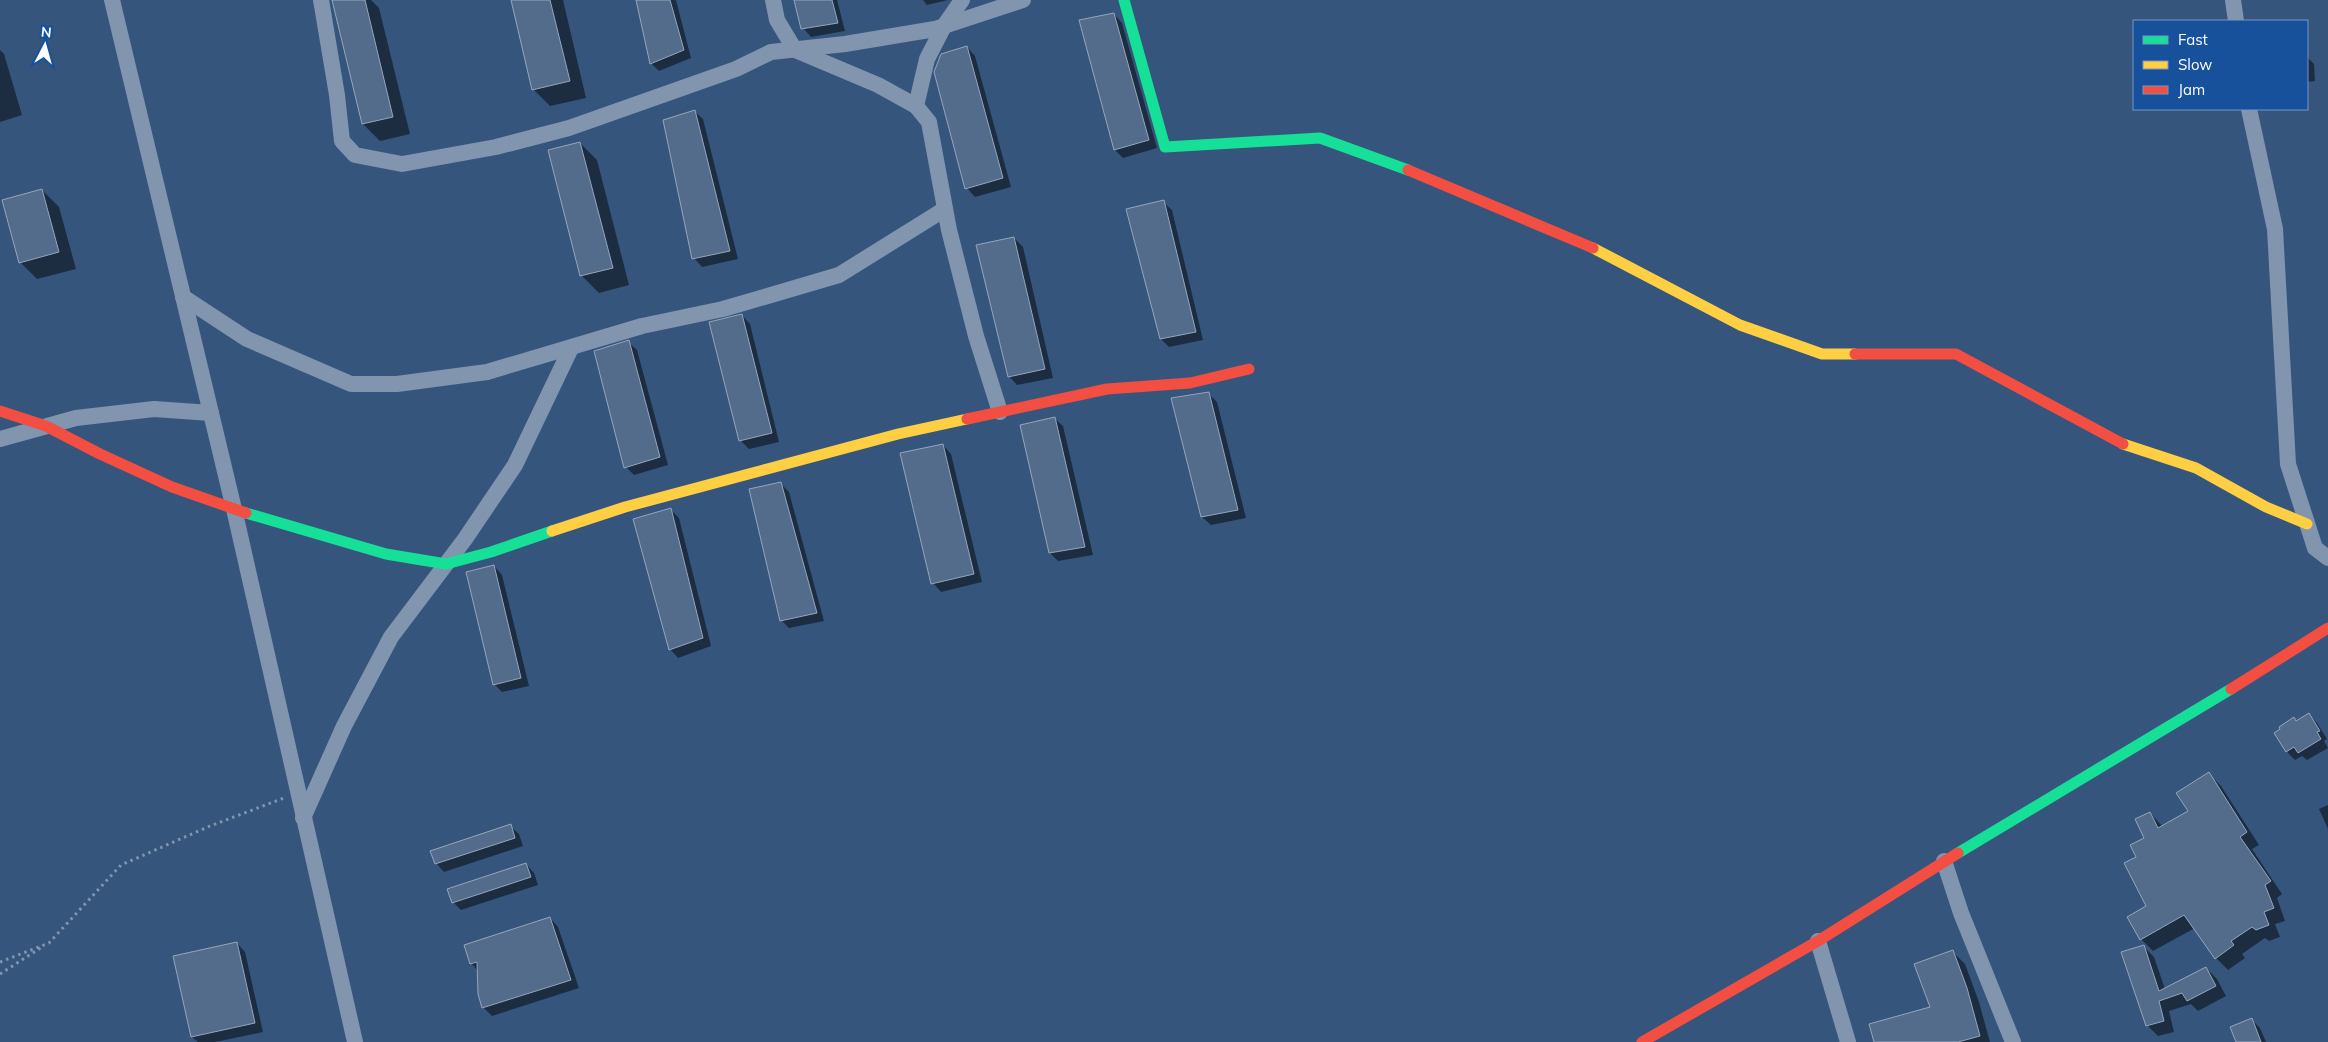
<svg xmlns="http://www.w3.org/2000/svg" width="2328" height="1042" font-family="Mulish,sans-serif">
  <rect width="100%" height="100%" fill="#36557d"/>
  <g fill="#0007">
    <path d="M334,0H371L379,8L410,134L380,141L363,124Z"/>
    <path d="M512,0H563L586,98L550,106L533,89Z"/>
    <path d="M637,0H676L691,58L659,71L651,63Z"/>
    <path d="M796,0H837L845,31L811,37L803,28Z"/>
    <path d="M923,0H948L927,5Z"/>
    <path d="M1114,14L1122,23L1157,148L1123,158L1115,150Z"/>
    <path d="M967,47L975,56L1011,187L975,197L967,188Z"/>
    <path d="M0,50L4,54L22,115L0,122Z"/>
    <path d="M2307,57L2314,64L2315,81L2307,82Z"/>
    <path d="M694,111L703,119L738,259L702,267L694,258Z"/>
    <path d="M580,143L597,160L629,285L599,293L582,276Z"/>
    <path d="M42,190L59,207L76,269L37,279L20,262Z"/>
    <path d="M1163,202L1172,210L1203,340L1169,347L1161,339Z"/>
    <path d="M1014,238L1023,247L1053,378L1017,385L1009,376Z"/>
    <path d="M742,315L750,324L779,442L749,449L740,440Z"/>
    <path d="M628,342L637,350L668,465L634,475L626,467Z"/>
    <path d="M1208,393L1217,402L1246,518L1211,525L1202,517L1172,399Z"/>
    <path d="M1054,418L1063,426L1093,555L1058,561L1050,553Z"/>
    <path d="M943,445L951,454L982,582L941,592L933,583Z"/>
    <path d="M781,484L789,492L824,621L789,628L781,620Z"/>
    <path d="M671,510L679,518L711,646L678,658L670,649Z"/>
    <path d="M494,566L502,575L529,686L502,692L494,684Z"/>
    <path d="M2309,714L2317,723L2327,739L2324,741L2328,748L2307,760L2302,756L2295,760L2287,752L2275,734Z"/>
    <path d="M2209,774L2221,786L2259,845L2252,849L2282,894L2277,898L2285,921L2275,924L2280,937L2269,941L2265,938L2242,954L2245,958L2228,970L2216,958L2195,928L2153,951L2141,939L2148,906L2138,857L2146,838L2150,813L2163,827L2190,812Z"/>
    <path d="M2328,805V829L2319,809Z"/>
    <path d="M510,826L519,834L523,846L444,872L436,863Z"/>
    <path d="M526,864L534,873L538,885L461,910L453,902Z"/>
    <path d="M550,918L558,927L579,988L492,1016L483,1007L478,971L472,964L466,946Z"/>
    <path d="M237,943L245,952L263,1032L215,1042H198L192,1037L175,957Z"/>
    <path d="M2143,946L2154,957L2165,989L2206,968L2217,979L2226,996L2198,1011L2191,1004L2169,1011L2174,1032L2158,1036L2147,1025Z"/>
    <path d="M1952,951L1965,964L1979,1002L1990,1042H1876L1932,1008Z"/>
    <path d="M2252,1020L2260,1028L2266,1042H2237Z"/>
  </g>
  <g fill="#536c8c" stroke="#95a6bc">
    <path d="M332,0H365L393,117L362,124Z"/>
    <path d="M511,0H550L570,81L532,90Z"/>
    <path d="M636,0H670L684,50L650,64Z"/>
    <path d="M794,0H832L838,23L801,29Z"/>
    <path d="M1114,13L1149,140L1114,150L1079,20Z"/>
    <path d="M967,46L1003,178L965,189L934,72L941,54Z"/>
    <path d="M695,110L730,251L692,259L663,120Z"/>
    <path d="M580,142L613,268L580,276L548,150Z"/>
    <path d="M42,189L59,252L19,263L2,200Z"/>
    <path d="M1164,200L1196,332L1160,339L1126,209Z"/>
    <path d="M1014,237L1045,369L1008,377L976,245Z"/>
    <path d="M742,314L772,433L739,441L709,322Z"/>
    <path d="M629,340L660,457L624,468L594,351Z"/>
    <path d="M1209,392L1238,510L1201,517L1171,398Z"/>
    <path d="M1055,417L1085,547L1049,553L1020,425Z"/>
    <path d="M943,444L974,574L931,584L900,453Z"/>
    <path d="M781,482L817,613L780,621L749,489Z"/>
    <path d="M671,508L703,638L669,650L633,519Z"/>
    <path d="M494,565L521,678L493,685L466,572Z"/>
    <path d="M2309,713L2320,731L2317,732L2321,739L2298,753L2294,747L2286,752L2274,733L2280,729L2279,727L2294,717L2296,721Z"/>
    <path d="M2209,772L2247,832L2240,837L2271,881L2265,885L2274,908L2264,912L2269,925L2256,930L2252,927L2231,941L2234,945L2215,959L2184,915L2140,940L2127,917L2146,906L2124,863L2136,857L2130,845L2144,838L2135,819L2150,812L2158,828L2188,811L2176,793Z"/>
    <path d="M511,824L515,838L435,864L430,851Z"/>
    <path d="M526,863L531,877L452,903L447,889Z"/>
    <path d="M550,917L571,980L482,1008L478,994L477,962L470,964L464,945Z"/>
    <path d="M237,942L255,1023L191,1037L173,956Z"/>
    <path d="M2144,945L2159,991L2206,967L2216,986L2187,1001L2182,993L2159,1001L2164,1021L2146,1026L2121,952Z"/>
    <path d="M1953,950L1967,988L1980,1036L1958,1042H1874L1869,1024L1930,1007L1914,964Z"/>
    <path d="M2252,1018L2261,1042H2236L2230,1027Z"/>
  </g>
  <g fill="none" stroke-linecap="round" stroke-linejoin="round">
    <g stroke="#8195af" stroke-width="3" stroke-dasharray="2.5 4" stroke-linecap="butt">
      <path d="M0,962L49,943L121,865L210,826L284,798"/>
      <path d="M0,974L42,947"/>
    </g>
    <g stroke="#8195af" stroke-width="16">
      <path d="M112,0L234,509L355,1042"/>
      <path d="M321,0L337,95L342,141L355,155L402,164L496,147L569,128L736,69L771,52L845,44L935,29L1023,0"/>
      <path d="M773,0L777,20L795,50L878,85L916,106L929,122L949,230L976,336L1000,412"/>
      <path d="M2233,0L2236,21"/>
      <path d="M916,106L927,59L944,26L962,0"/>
      <path d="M2249,109L2275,229L2288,464L2315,548L2328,558"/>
      <path d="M183,297L247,339L351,384H397L487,372L642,326L723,309L839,275L945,209"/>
      <path d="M0,439L76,418L154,409L211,413"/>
      <path d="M303,818L344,726L391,637L465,539L515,465L571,348"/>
      <path d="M1944,861L1961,913L2013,1042"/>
      <path d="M1818,941L1848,1042"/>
    </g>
    <g stroke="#16e098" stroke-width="11">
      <path d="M1124,0L1165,147L1320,138L1408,170"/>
      <path d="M246,513L386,554L446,564L491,552L552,531"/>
      <path d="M1958,853L2231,689"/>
    </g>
    <g stroke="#ffcf43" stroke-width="11">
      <path d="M1593,248L1740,325L1822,354H1855"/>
      <path d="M2123,444L2196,468L2266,507L2307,524"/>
      <path d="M552,531L625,507L898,434L967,419"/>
    </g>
    <g stroke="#f24e42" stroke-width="11">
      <path d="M1408,170L1593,248"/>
      <path d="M1855,354H1956L2123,444"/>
      <path d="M0,411L46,426L100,454L172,487L246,513"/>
      <path d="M967,419L1107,389L1190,383L1249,369"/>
      <path d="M2231,689L2328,628"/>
      <path d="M1642,1042L1818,941L1958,853"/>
    </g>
  </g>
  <rect x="2133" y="20" width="175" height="90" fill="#18519b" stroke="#7497c3"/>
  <rect x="2143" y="36" width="25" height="8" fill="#16e098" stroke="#7497c3"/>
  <text x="2178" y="45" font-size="15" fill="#ffffff">Fast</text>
  <rect x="2143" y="61" width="25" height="8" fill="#ffcf43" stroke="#7497c3"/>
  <text x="2178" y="70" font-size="15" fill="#ffffff">Slow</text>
  <rect x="2143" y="86" width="25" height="8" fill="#f24e42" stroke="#7497c3"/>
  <text x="2178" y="95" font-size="15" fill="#ffffff">Jam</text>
  <g transform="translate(45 45) rotate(6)" stroke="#18519b" stroke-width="4" paint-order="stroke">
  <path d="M0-4L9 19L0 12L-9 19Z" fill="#ffffff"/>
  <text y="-8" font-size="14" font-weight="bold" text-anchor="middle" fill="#ffffff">N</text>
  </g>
</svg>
